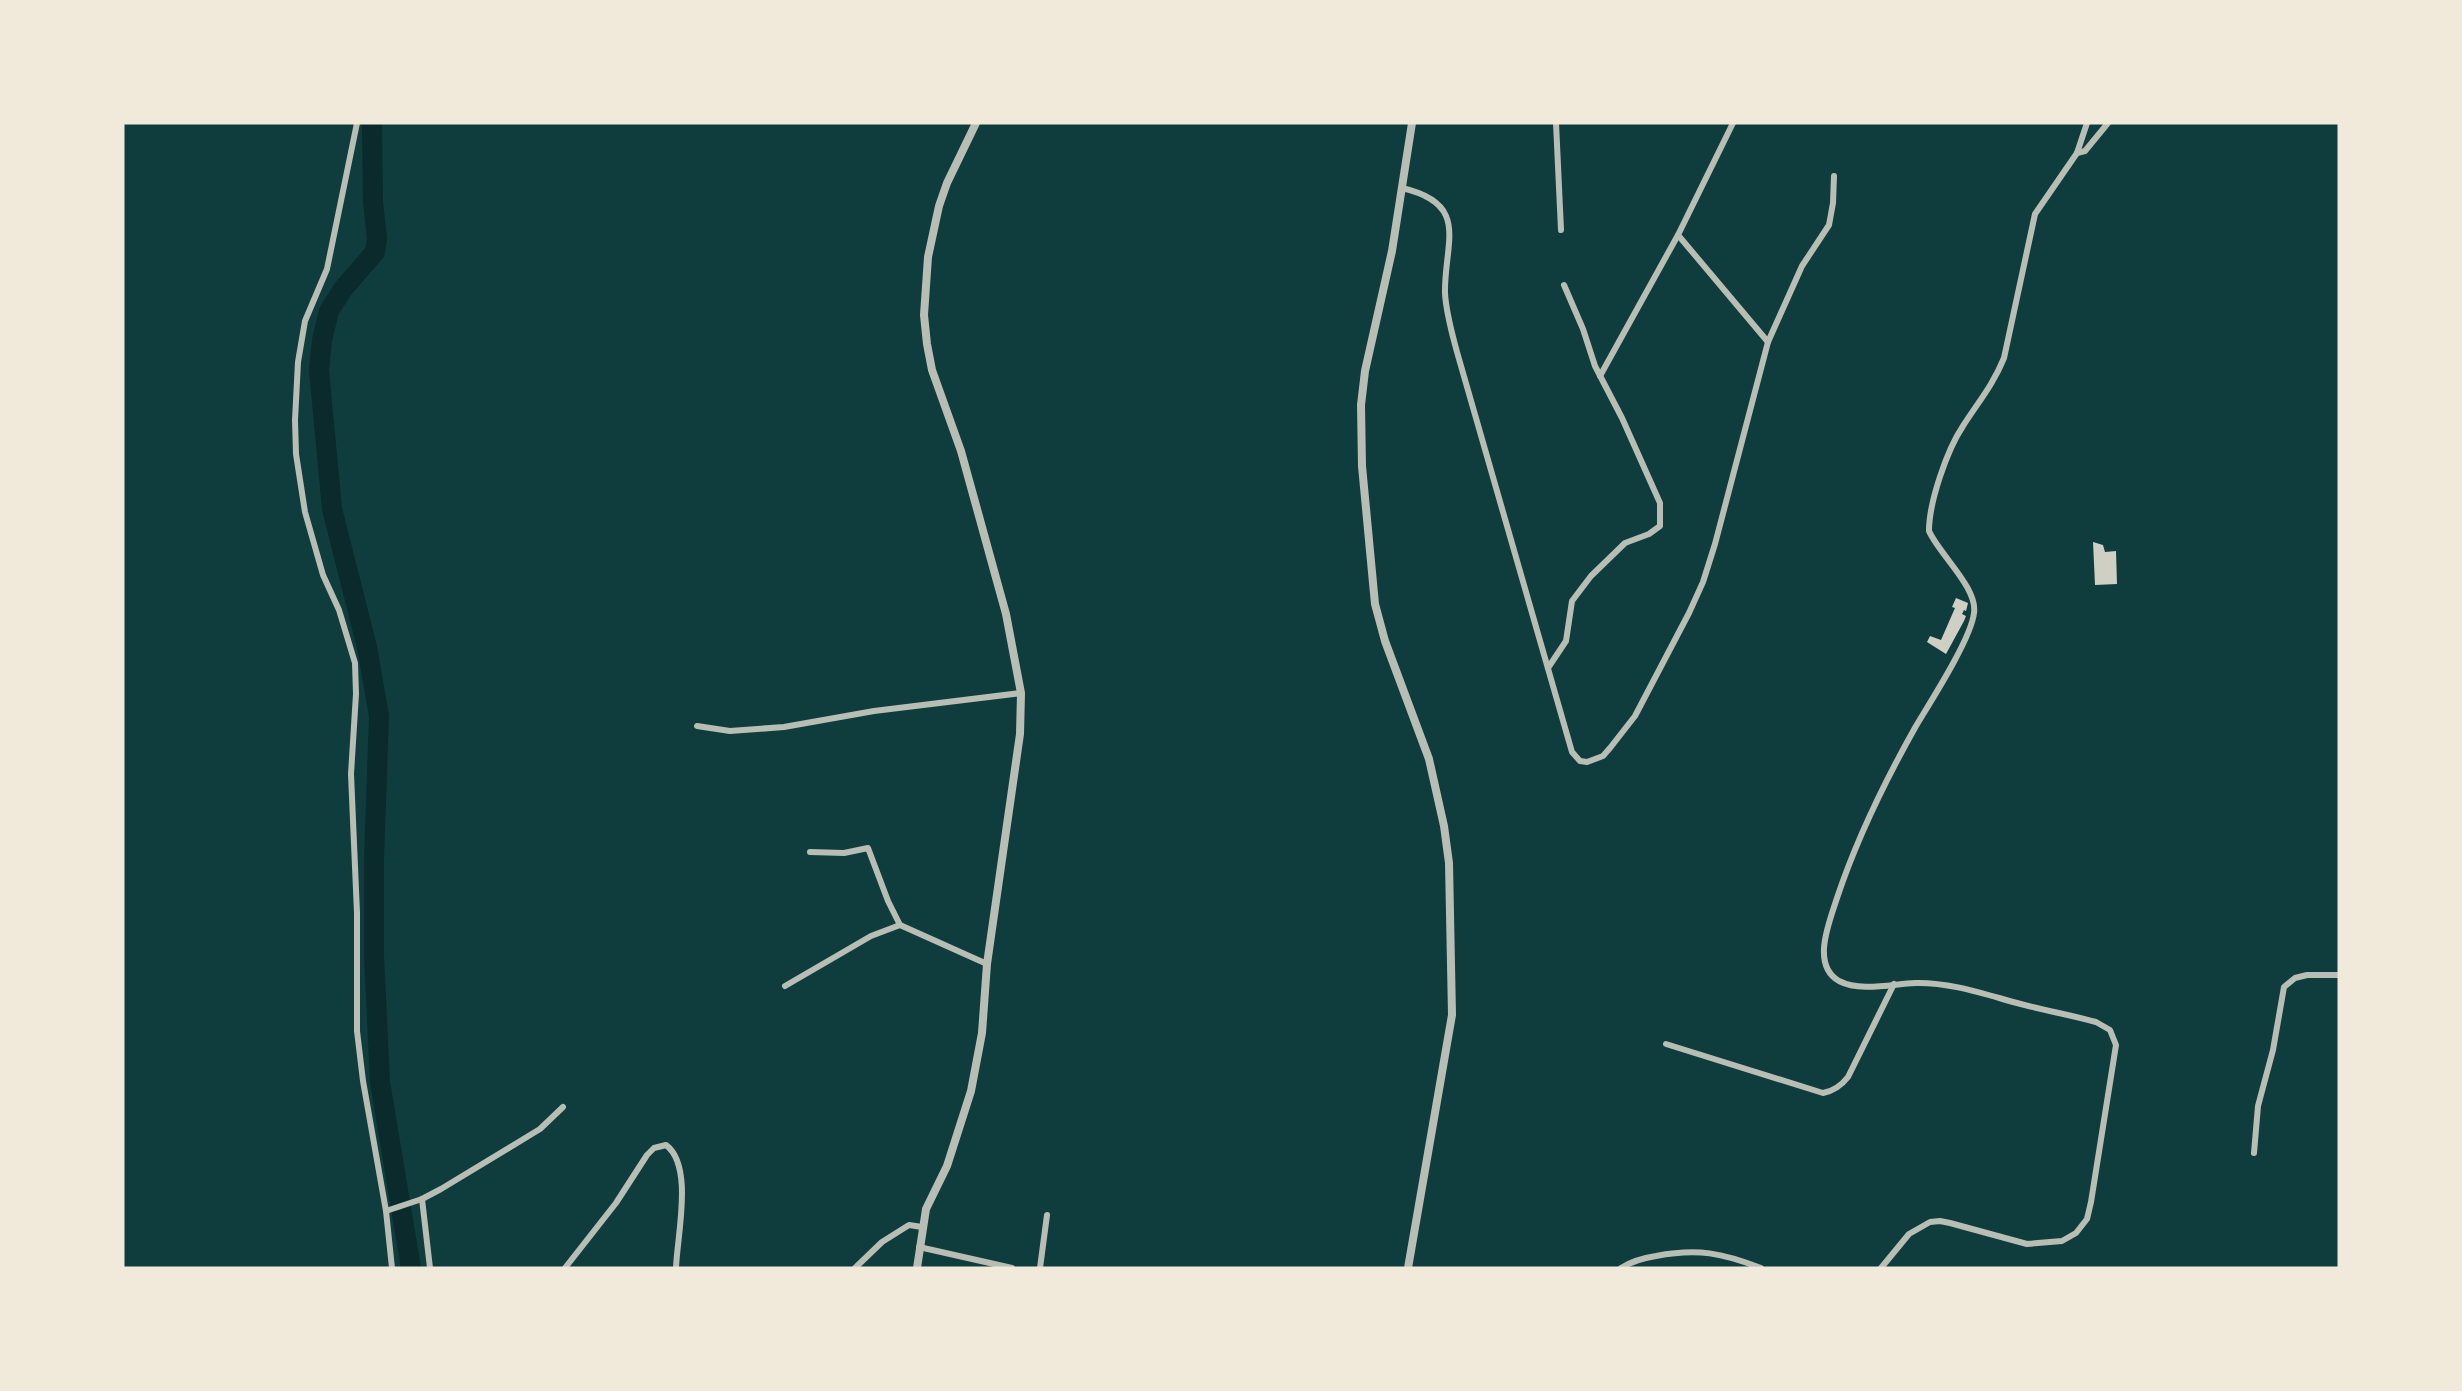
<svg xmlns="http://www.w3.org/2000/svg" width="2462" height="1391" font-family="'Open Sans',sans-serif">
  <rect width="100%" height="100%" fill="#0f3d3e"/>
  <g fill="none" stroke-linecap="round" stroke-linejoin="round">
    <path stroke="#0a2a2b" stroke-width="20" d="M372,123L373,202L377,238L375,252L343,289L329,311L322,340L319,370L332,509L367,647L379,716L374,859V955L380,1082L411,1268"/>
  </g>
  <g fill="#cfcfc3">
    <path d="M2093,542L2103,545L2105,552L2116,551L2117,584L2095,585Z"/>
    <path d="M1956,598L1968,603L1966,611L1964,610L1962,614L1966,616L1964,621L1946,654L1927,642L1930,636L1941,640L1955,608L1952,607Z"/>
  </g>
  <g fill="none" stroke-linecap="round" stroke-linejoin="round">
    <g stroke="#b8beb3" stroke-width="6">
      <path d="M357,123L327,269L305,321L298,362L295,420L296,454L305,512L323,575L339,610L355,663L356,694L351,774L357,913V1031L363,1081L386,1211L392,1268"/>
      <path d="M1556,123L1561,230"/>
      <path d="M1733,123L1678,235L1768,342"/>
      <path d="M2077,153L2085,151L2108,123"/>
      <path d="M1402,188C1471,204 1444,243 1445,293C1446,313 1452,333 1457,352L1572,752L1580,761L1587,762L1603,756L1610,748L1635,716L1689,613L1703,582L1715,544L1768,342L1802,266L1829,225L1833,203L1834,176"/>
      <path d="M1600,376L1678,235"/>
      <path d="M1548,668L1566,641L1572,601L1591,576L1625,543L1649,534L1660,526V503L1622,418L1595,366L1583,329L1564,285"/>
      <path d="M697,726L730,731L784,727L874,711L1021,693"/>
      <path d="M810,852L844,853L868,848L888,901L900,925"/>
      <path d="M785,986L871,936L900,925L987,964"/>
      <path d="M1666,1044L1823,1093C1834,1091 1841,1086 1848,1077L1894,984"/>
      <path d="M2254,1153L2258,1106L2273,1050L2284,987L2295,978L2307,975H2339"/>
      <path d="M422,1199L430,1268"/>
      <path d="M386,1211L422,1199L441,1189L540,1129L563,1107"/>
      <path d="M919,1247L1012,1268"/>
      <path d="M565,1268L616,1203L647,1155L654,1148L666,1145C694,1166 677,1236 676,1268"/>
      <path d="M855,1268L882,1242L909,1225L922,1227"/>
      <path d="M1040,1268L1047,1215"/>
      <path d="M1621,1268C1632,1261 1643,1258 1656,1256C1698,1248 1722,1253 1761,1268"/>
      <path d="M1881,1268L1909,1234L1930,1222L1940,1221L1950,1223L2027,1244L2062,1241L2076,1233L2087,1219L2091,1202L2116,1045L2110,1030L2096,1022C2070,1015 2043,1010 2017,1003C1984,994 1949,982 1915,983C1892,984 1860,992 1839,981C1811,965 1829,923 1837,898C1857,838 1885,781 1916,726C1931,701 1971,639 1974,613C1978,588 1939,554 1929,531C1929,502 1947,450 1963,426C1979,401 1993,385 2004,358L2035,214L2077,153L2087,123"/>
    </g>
    <g stroke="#b8beb3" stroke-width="8">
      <path d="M917,1268L926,1209L947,1166L971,1091L982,1033L987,964L1020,734L1021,693L1006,614L961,451L932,370L927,344L924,315L928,257L939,206L947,183L976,123"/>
      <path d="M1408,1268L1452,1015L1449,863L1444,826L1429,759L1385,641L1375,604L1362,466L1361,405L1365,371L1392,251L1412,123"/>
    </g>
  </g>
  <rect width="2462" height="1391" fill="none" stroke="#f1e9da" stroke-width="249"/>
</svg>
